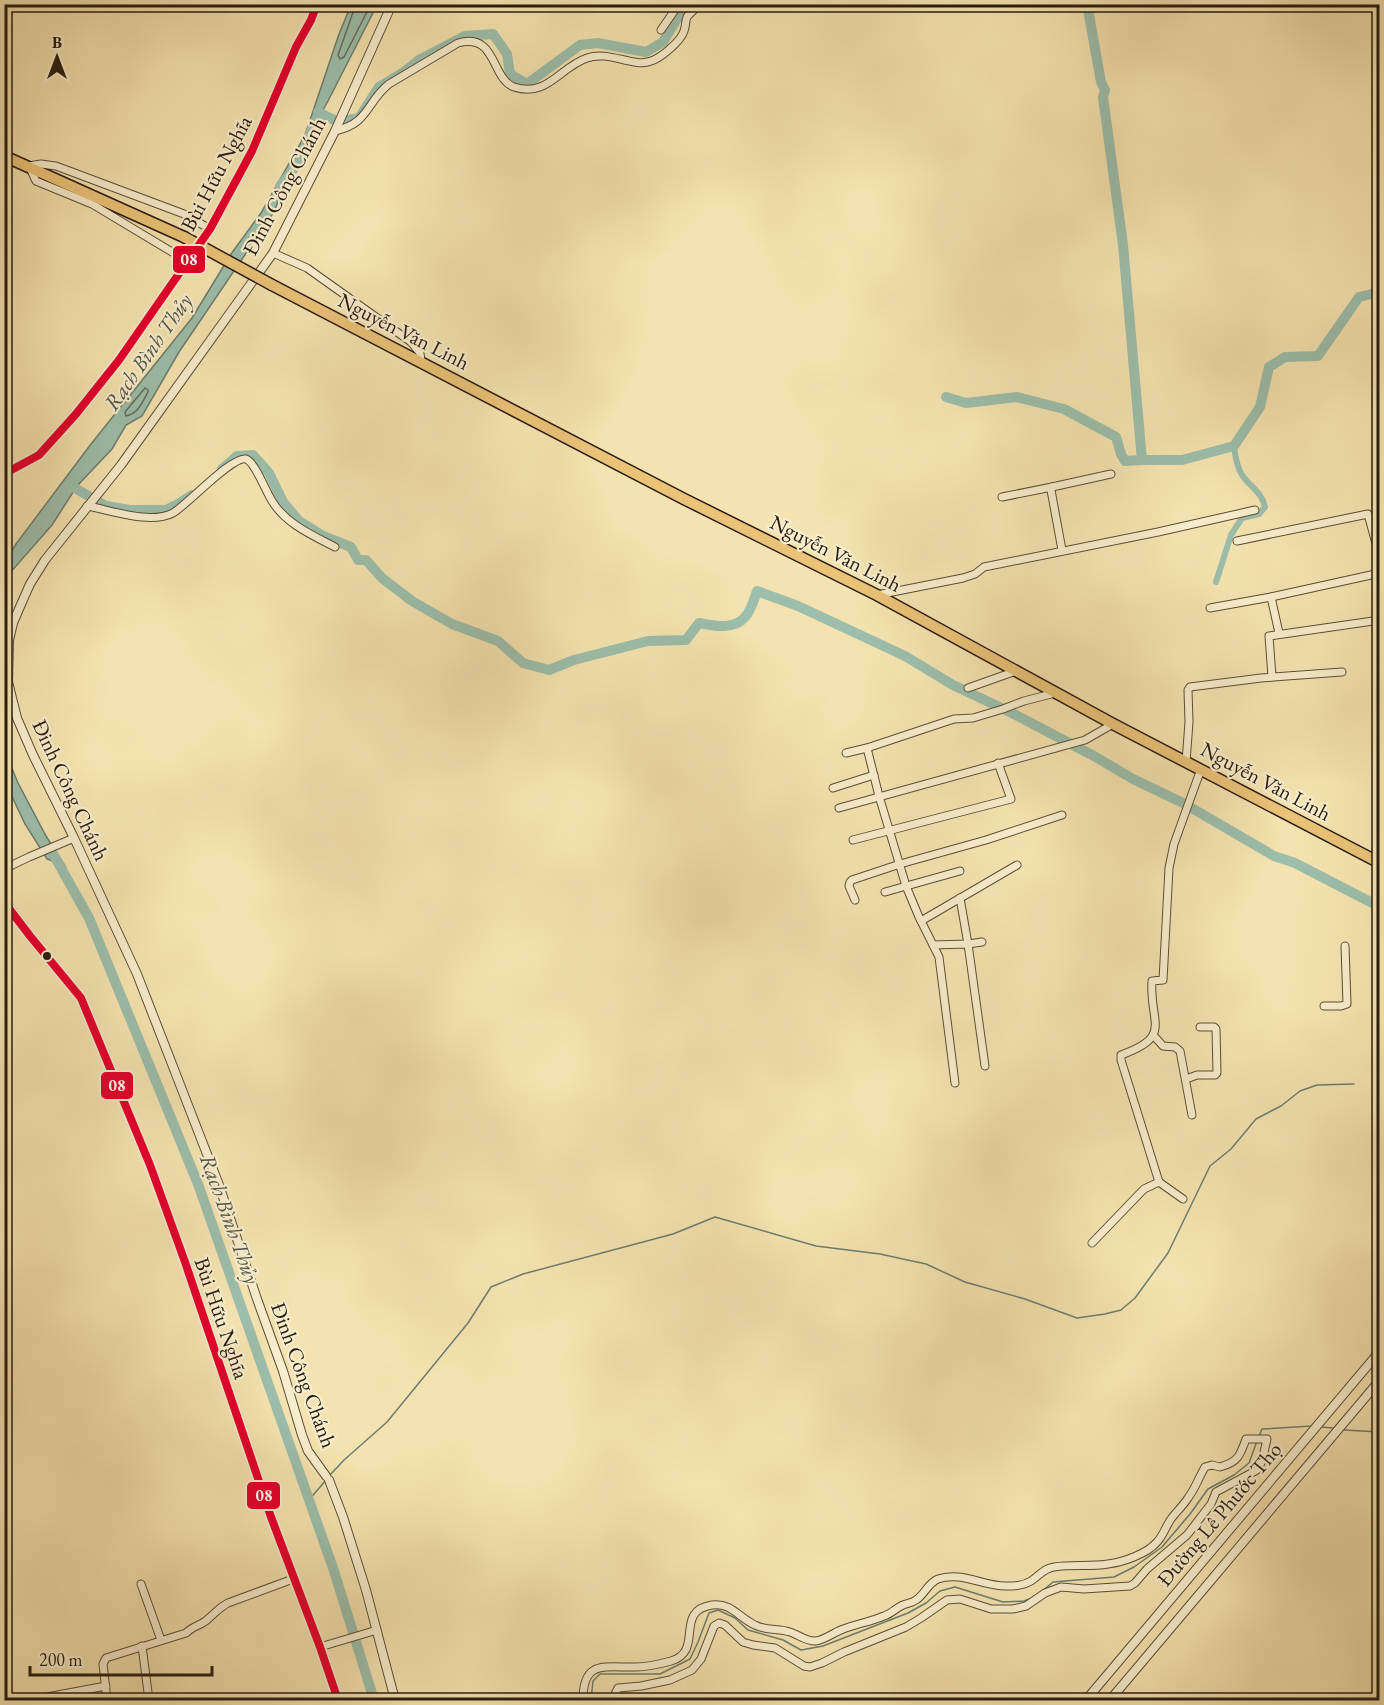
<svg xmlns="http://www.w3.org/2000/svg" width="1384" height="1705" font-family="'EB Garamond',serif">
  <rect width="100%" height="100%" fill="#f4e3b0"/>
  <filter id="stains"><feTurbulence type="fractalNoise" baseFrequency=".00333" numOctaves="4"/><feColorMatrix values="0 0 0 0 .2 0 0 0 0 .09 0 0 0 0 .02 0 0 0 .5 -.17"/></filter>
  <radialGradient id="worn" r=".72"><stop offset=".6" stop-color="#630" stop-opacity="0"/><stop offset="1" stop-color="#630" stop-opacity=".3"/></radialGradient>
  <g fill="#9cbeab" stroke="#6d7d6d" stroke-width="1.5">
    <path d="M351,5H377L328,101L290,170L274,212L179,352L142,416L126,425L112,449L77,486L52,525L9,574L5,588V562L16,544L91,444L192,318L231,254L261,213L305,135L339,34Z"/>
    <path d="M4,749L18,783L46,836L65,866L47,859L25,824L5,782Z"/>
  </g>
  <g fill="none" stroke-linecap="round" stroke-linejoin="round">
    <g stroke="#626d5d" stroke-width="1.5">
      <path d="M356,4L338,55L340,59L344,57L371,4"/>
      <path d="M145,388L148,390V392C142,403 138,414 126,416L125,412Z"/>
    </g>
    <g stroke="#6d7d6d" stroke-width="1.5">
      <path d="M1320,1427L1333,1428"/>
      <path d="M1344,1430L1380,1432"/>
      <path d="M1259,1436L1262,1429L1312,1426"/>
      <path d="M329,1476L344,1460L387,1422L468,1323L491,1287L523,1274L673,1234L715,1217L816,1246L880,1254L926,1264L965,1282L1025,1299L1077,1318L1105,1314L1121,1310L1135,1298L1168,1253L1210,1166L1231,1149L1256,1119L1281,1106L1300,1091L1317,1085L1354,1084"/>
      <path d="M309,1500L326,1480"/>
      <path d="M1041,1592L1053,1582L1114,1577L1134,1567L1162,1547L1190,1514L1208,1489L1234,1475L1249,1463L1257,1441"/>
      <path d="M591,1700L593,1681L600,1674H660L690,1659L698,1642L709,1613L718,1610L735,1618L748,1630L783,1640L801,1650L823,1646L908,1613L926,1603L940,1591L955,1587L1003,1602L1024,1601L1032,1598"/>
    </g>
    <path stroke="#9cbeab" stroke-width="6" d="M1216,582L1231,535L1242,518L1259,514L1265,507C1262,492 1250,487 1242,475C1237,467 1235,455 1234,446"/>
    <g stroke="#9cbeab" stroke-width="10">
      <path d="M1087,4L1101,82L1105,90L1103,97L1123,245L1142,460H1182L1234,446L1260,407L1269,367L1285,357L1318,356L1359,297L1380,292"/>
      <path d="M318,112L338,122L359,118L379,87L404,72L419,60L465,36L493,34L507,54L510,74L527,84L580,45L598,43L646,52L663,42L679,15L689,4"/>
      <path d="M280,186L300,161L315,121"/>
      <path d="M946,397L966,403L1017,397L1064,409L1116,437L1121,454L1125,461L1142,460"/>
      <path d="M222,469L237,456L253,455L269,473L283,502L299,521L323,536L351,547L358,560H366L382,578L412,601L452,624L498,641L523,663L549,670L574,660L648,641L686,640L699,623C713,626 735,630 745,617C751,611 754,599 757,591L798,606L905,656L953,685L1012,713L1094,756L1133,779L1183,803L1274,856L1295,863L1380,907"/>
      <path d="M73,487L106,506L130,510H166L180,503L192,495"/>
      <path d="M52,852L89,918L198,1184L334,1571L374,1700"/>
    </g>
    <g stroke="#5a4e37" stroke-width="9">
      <g id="minor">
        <path d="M661,30L679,4"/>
        <path d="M335,131C370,123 366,102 389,84L458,43C497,32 491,79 514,87C547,98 560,67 587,58C609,50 633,68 651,61C661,58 681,41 684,31C686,26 685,22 687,17C690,13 697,8 699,4"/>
        <path d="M273,253L307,268L411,342L420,353L421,361"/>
        <path d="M187,261L92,204L36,181L29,166L41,164L56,166L184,214L210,229"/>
        <path d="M1002,497L1052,487"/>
        <path d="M87,506C111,510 150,525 173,513C188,504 232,456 246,459C255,462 266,492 272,501C286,524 312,535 335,547"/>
        <path d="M1237,541L1368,514L1380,558"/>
        <path d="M1062,550L1051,490L1052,487L1111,474"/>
        <path d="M877,595L963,578L975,574L984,567L1158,532L1255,510"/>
        <path d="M1271,597L1279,633"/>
        <path d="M1210,608L1271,597L1380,573"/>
        <path d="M1272,677L1269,636L1380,620"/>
        <path d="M968,688L1016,671"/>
        <path d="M846,753L867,748"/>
        <path d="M1186,762L1189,722L1188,690L1190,687L1261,678L1342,672"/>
        <path d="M833,788L874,775"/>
        <path d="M839,808L1085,740L1113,724"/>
        <path d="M853,840L1011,799L998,763"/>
        <path d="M4,869L29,857L74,838"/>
        <path d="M885,892L960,871"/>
        <path d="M960,898L968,944L982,942"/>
        <path d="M855,900L849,886L850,882L852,880L900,864L986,840L1062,815"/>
        <path d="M921,921L1017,865"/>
        <path d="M933,945L968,944L985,1066"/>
        <path d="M1324,1006H1341L1347,1004L1345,946"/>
        <path d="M1154,1036L1163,1046L1175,1047L1180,1051L1192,1115"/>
        <path d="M1186,1079L1197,1075H1215L1217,1073L1216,1029L1214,1027H1200"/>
        <path d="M955,1083L939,957L919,917L906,886L879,796L867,748L954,719L973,718L1003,709L1024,701L1055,693"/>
        <path d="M1159,1182L1183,1199"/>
        <path d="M1092,1243L1144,1189L1159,1182L1121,1060V1055C1174,1036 1149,1023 1152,981L1163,980L1169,868L1174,844L1201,769"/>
        <path d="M141,1584L161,1640"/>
        <path d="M142,1646L149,1700"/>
        <path d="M320,1647L377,1630"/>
        <path d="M31,1700L106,1686"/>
        <path d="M107,1700L103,1664L106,1658L186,1633C193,1626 202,1625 208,1619C215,1613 220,1607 228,1603L293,1579"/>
        <path d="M583,1700C583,1659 605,1668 636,1667C647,1667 660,1664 671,1661C705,1651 673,1611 712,1605C731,1602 739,1618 755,1625C766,1631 779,1628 790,1632C799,1635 807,1642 816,1641C824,1640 833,1633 841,1630C855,1624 870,1622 884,1616C891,1614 896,1608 903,1605C908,1603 912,1603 916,1600C925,1594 928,1583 938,1579C961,1571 983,1586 1005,1586C1014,1586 1023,1586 1031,1581C1039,1576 1044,1568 1054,1567C1072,1564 1090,1567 1108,1564C1123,1562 1147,1554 1157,1542C1163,1536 1166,1526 1171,1519C1176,1512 1183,1506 1188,1498C1195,1489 1199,1477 1205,1467L1212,1465L1220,1467C1238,1462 1240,1456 1246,1439H1267L1262,1461L1257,1470L1216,1492L1211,1504L1187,1535L1147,1569L1135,1583L1130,1586L1084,1589L1061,1587L1045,1593L1026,1606L1013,1609H991L960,1599L947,1600L921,1618L906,1627L844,1652L822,1663L810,1667L804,1666L775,1648L753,1645L743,1642L725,1625L719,1623L714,1626L701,1659L692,1670L670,1680L641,1686L618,1688L615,1694L617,1700"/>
      </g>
    </g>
    <g stroke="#5a4e37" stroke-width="10">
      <g id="tertiary">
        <path d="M326,1476L308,1451L302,1435L283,1371L257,1299L219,1185L137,974L74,838L33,755L17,718L8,682L9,640L13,623L19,609L30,584L45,560L121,465L273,253L335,131L392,4"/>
        <path d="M329,1480L343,1517L366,1590L395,1700"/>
        <path d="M1086,1700L1380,1351"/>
        <path d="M1110,1700L1380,1380"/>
      </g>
    </g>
    <g stroke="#271c0f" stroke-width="11">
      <g id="secondary">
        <path d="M4,474L39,455L76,414L119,360L210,229L252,151L296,47L311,20L317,4"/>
        <path d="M4,901L30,936L81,998L150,1165L185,1262L271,1517L320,1647L338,1700"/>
      </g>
    </g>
    <g stroke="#271c0f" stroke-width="13">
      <g id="trunk">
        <path d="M4,156L184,237"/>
        <path d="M272,285L684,499L877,595L1113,724L1380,863"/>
      </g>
    </g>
    <use href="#minor" stroke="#f8edcc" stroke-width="7"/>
    <use href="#tertiary" stroke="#f8edcc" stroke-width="8"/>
    <use href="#secondary" stroke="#f8edcc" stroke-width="9"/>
    <use href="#trunk" stroke="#eac278" stroke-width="10"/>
    <g stroke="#271c0f" stroke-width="13" stroke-linecap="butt">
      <path id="trunk-bridge" d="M184,237L272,285"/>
    </g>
    <use href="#trunk-bridge" stroke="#eac278" stroke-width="10"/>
    <g stroke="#f8edcc" stroke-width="12">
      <g id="bus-1">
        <path d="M4,474L39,455L76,414L119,360L210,229L252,151L296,47L311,20L317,4"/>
        <path d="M4,902L30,936L81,998L150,1165L185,1262L271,1517L320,1647L338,1700"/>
      </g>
    </g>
    <use href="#bus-1" stroke="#e4002b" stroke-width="8"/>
  </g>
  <circle fill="#271c0f" stroke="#f8edcc" stroke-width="2" cx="47" cy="956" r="5"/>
  <g text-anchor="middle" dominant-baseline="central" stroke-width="4.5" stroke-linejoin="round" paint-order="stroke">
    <g font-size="21" fill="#271c0f" stroke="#f8edcc">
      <text transform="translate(216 173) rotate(-62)">Bùi Hữu Nghĩa</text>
      <text transform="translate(284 186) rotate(-62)">Đinh Công Chánh</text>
      <text transform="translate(404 331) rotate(27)">Nguyễn Văn Linh</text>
      <text transform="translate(836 553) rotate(27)">Nguyễn Văn Linh</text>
      <text transform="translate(1266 781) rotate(28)">Nguyễn Văn Linh</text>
      <text transform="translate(71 790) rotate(65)">Đinh Công Chánh</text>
      <text transform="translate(222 1318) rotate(71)">Bùi Hữu Nghĩa</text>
      <text transform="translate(304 1375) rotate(70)">Đinh Công Chánh</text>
      <text transform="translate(1219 1514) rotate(-50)">Đường Lê Phước Thọ</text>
    </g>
    <g font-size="22" font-style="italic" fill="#505546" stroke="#f8edcc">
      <text transform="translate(148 352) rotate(-55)">Rạch Bình Thủy</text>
      <text transform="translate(230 1219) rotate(70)">Rạch Bình Thủy</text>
    </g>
  </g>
  <g stroke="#f8edcc" stroke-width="2">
    <rect x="172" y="245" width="34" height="29" rx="6" fill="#e4002b"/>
    <rect x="100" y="1071" width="34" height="29" rx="6" fill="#e4002b"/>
    <rect x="246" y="1481" width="35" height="29" rx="6" fill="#e4002b"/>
  </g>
  <g font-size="16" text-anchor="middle" font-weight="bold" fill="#fff">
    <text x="189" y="265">08</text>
    <text x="117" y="1091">08</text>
    <text x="264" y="1501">08</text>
  </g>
  <rect width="1384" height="1705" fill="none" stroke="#f4e3b0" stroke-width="24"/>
  <rect x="6" y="6" width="1372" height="1693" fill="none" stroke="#271c0f" stroke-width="3"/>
  <rect x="12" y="12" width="1360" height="1681" fill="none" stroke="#271c0f" stroke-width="1.5"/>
  <g transform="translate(57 57)" stroke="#f8edcc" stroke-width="4.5" paint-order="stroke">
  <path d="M0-4.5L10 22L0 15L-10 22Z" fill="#271c0f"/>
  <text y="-9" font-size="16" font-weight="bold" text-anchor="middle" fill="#271c0f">B</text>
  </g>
  <path d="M30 1666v9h182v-9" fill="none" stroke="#271c0f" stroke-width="3"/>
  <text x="39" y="1666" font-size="18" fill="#271c0f" stroke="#f8edcc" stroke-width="4.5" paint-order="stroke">200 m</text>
  <rect width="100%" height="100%" filter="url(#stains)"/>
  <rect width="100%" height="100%" fill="url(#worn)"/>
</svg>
